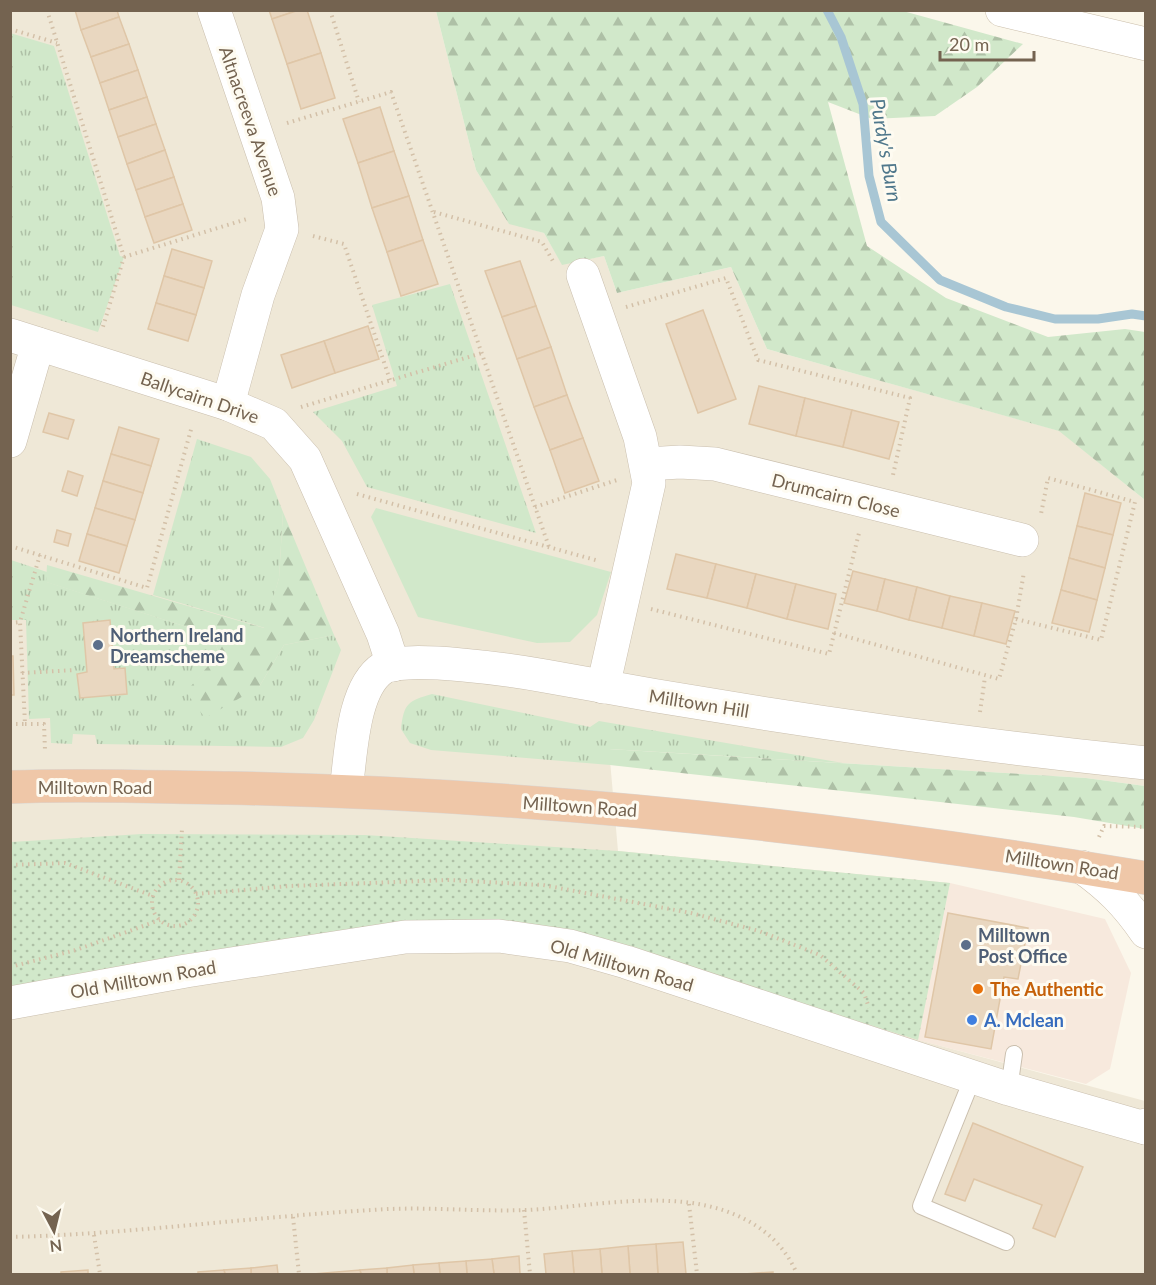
<svg xmlns="http://www.w3.org/2000/svg" width="1156" height="1285" font-family="Lato,sans-serif">
  <defs>
    <pattern id="grass-tufts" width="24" height="20" patternUnits="userSpaceOnUse" patternTransform="scale(1.5)"><rect width="24" height="20" fill="#d1e8ca"/><path d="M3 7l-1-3M5 7V3M7 7l1-3M15 17l-1-3M17 17v-4M19 17l1-3" fill="none" stroke="#aec0a6"/></pattern>
    <pattern id="forest-firs" width="22" height="20" patternUnits="userSpaceOnUse" patternTransform="scale(1.5)"><rect width="22" height="20" fill="#d1e8ca"/><path d="M5 1l3.5 6h-7zM16 11l3.5 6h-7z" fill="#aec0a6"/></pattern>
    <pattern id="park-dots" width="8" height="8" patternUnits="userSpaceOnUse" patternTransform="scale(1.5)"><rect width="8" height="8" fill="#d1e8ca"/><path d="M2 2h.1M6 6h.1" fill="none" stroke="#aec0a6" stroke-width="1.8" stroke-linecap="round"/></pattern>
  </defs>
  <rect width="100%" height="100%" fill="#fbf7eb"/>
  <path fill="#efe8d7" d="M10,11H436L476,170L509,223L544,233L562,264L604,256L617,293L731,267L767,349L1060,431L1145,500V786L1086,778L609,749L618,851L950,883L919,1040L1145,1101V1274H11Z"/>
  <path fill="#f7e9dd" d="M950,883L1105,919L1131,973L1110,1069L1086,1084L918,1040Z"/>
  <g fill="url(#grass-tufts)">
    <path d="M10,33L54,46L120,256L124,257L98,332L11,305Z"/>
    <path d="M450,284L536,533L367,487L342,441L313,412L397,386L372,305Z"/>
    <path d="M197,439L251,457L270,479L283,512L279,578L265,628L153,595Z"/>
    <path d="M11,560L47,572V582L212,635L219,653L187,692L259,687L284,645L334,635L341,650L314,720L303,738L281,747L97,744L95,735L73,734L72,744L51,743L50,718L29,719L26,620H11Z"/>
    <path d="M432,694L590,727L599,721L843,763L610,749V765L431,750L410,743L401,729C404,703 408,701 432,694Z"/>
  </g>
  <g fill="url(#forest-firs)">
    <path d="M436,11H903L1023,44L977,87L935,116L872,119L828,102L867,246L946,298L1048,337L1125,329L1145,332V500L1059,431L767,349L731,267L617,293L604,256L562,265L544,233L509,224L476,170Z"/>
    <path d="M283,512L334,635L284,645L259,687L205,718L186,692L219,653L212,635L46,582L47,565L264,628L279,578Z"/>
    <path d="M609,749L1086,778L1145,786V829L1074,817L610,765Z"/>
  </g>
  <path fill="url(#park-dots)" d="M142,834L365,835L618,851L950,883L918,1040L574,933L499,922L445,920L380,926L11,990V842Z"/>
  <path fill="#d1e8ca" d="M376,508L611,572L597,615L570,642L537,643L418,617L371,517Z"/>
  <g fill="none" stroke-linecap="round" stroke-linejoin="round">
    <path stroke="#a8c6d4" stroke-width="9" d="M827,10L841,37L863,104L869,176L881,222L940,280L1006,307L1055,319H1098L1132,314L1146,316"/>
  </g>
  <g fill="#e9d7c0" stroke="#dfc6a7" stroke-width="1.5">
    <path d="M75,10H117L119,17L81,30Z"/>
    <path d="M269,10H299L272,19Z"/>
    <path d="M299,10H307L321,53L287,64L272,19Z"/>
    <path d="M119,17L129,44L91,57L81,30Z"/>
    <path d="M129,44L138,70L100,83L91,57Z"/>
    <path d="M321,53L335,98L301,109L287,64Z"/>
    <path d="M138,70L147,97L109,110L100,83Z"/>
    <path d="M147,97L156,124L118,137L109,110Z"/>
    <path d="M380,107L394,151L358,163L343,119Z"/>
    <path d="M156,124L165,150L127,164L118,137Z"/>
    <path d="M165,150L174,177L136,190L127,164Z"/>
    <path d="M394,151L409,196L372,208L358,163Z"/>
    <path d="M174,177L183,204L145,217L136,190Z"/>
    <path d="M409,196L423,240L387,252L372,208Z"/>
    <path d="M183,204L192,230L154,243L145,217Z"/>
    <path d="M423,240L438,284L401,296L387,252Z"/>
    <path d="M172,249L212,261L204,288L164,276Z"/>
    <path d="M520,261L536,306L502,317L485,271Z"/>
    <path d="M164,276L204,288L196,315L156,303Z"/>
    <path d="M156,303L196,315L188,341L148,329Z"/>
    <path d="M536,306L551,347L517,359L502,317Z"/>
    <path d="M703,310L736,399L698,413L666,324Z"/>
    <path d="M368,326L379,359L335,373L324,341Z"/>
    <path d="M324,341L335,373L292,388L281,355Z"/>
    <path d="M551,347L567,395L534,407L517,359Z"/>
    <path d="M759,386L805,398L796,436L749,424Z"/>
    <path d="M567,395L583,438L550,450L534,407Z"/>
    <path d="M805,398L852,410L843,447L796,436Z"/>
    <path d="M852,410L899,422L889,459L843,447Z"/>
    <path d="M49,413L74,420L68,439L43,432Z"/>
    <path d="M119,427L159,439L151,466L111,454Z"/>
    <path d="M583,438L599,481L565,493L550,450Z"/>
    <path d="M111,454L151,466L143,493L103,481Z"/>
    <path d="M68,471L83,476L77,496L62,491Z"/>
    <path d="M103,481L143,493L135,520L95,508Z"/>
    <path d="M1085,493L1121,503L1113,535L1077,526Z"/>
    <path d="M95,508L135,520L127,546L87,534Z"/>
    <path d="M1077,526L1113,535L1105,568L1069,558Z"/>
    <path d="M57,530L71,534L68,546L54,542Z"/>
    <path d="M87,534L127,546L119,573L79,561Z"/>
    <path d="M676,554L716,564L707,598L667,589Z"/>
    <path d="M1069,558L1105,568L1097,600L1061,590Z"/>
    <path d="M716,564L756,574L747,608L707,598Z"/>
    <path d="M853,571L885,579L877,611L844,603Z"/>
    <path d="M756,574L796,584L787,619L747,608Z"/>
    <path d="M885,579L917,587L909,620L877,611Z"/>
    <path d="M796,584L836,594L828,629L787,619Z"/>
    <path d="M917,587L950,596L942,628L909,620Z"/>
    <path d="M1061,590L1097,600L1089,632L1052,623Z"/>
    <path d="M950,596L982,603L974,636L942,628Z"/>
    <path d="M982,603L1015,611L1006,644L974,636Z"/>
    <path d="M110,620L114,669L125,668L127,694L80,698L77,674L87,672L83,623Z"/>
    <path d="M10,656H13L14,695H10Z"/>
    <path d="M948,913L1028,928L1018,979L1004,977L991,1049L925,1037Z"/>
    <path d="M973,1123L1083,1167L1055,1237L1033,1228L1042,1205L974,1179L965,1201L945,1194Z"/>
    <path d="M683,1242L686,1274H658L656,1244Z"/>
    <path d="M656,1244L658,1274H630L628,1246Z"/>
    <path d="M628,1246L630,1274H602L600,1249Z"/>
    <path d="M600,1249L602,1274H574L572,1251Z"/>
    <path d="M572,1251L574,1274H546L544,1254Z"/>
    <path d="M519,1256L520,1274H494L492,1259Z"/>
    <path d="M492,1259L494,1274H467L466,1261Z"/>
    <path d="M466,1261L467,1274H440L439,1263Z"/>
    <path d="M439,1263L440,1274H414L413,1265Z"/>
    <path d="M277,1265L278,1274H251V1268Z"/>
    <path d="M413,1265L414,1274H387V1268Z"/>
    <path d="M251,1268V1274H225L224,1270Z"/>
    <path d="M387,1268V1274H361L360,1270Z"/>
    <path d="M88,1270V1274H61V1272Z"/>
    <path d="M224,1270L225,1274H198V1272Z"/>
    <path d="M360,1270L361,1274H313Z"/>
    <path d="M773,1272V1274H744Z"/>
  </g>
  <g fill="none" stroke-linecap="round" stroke-linejoin="round">
    <g stroke="#cabfae" stroke-width="18">
      <g id="lane">
        <path d="M973,1077L921,1206L1006,1242"/>
        <path d="M1009,1089L1014,1054"/>
      </g>
    </g>
    <g stroke="#cabfae" stroke-width="34">
      <g id="street">
        <path d="M214,10L278,198L282,229L258,295L228,404"/>
        <path d="M583,275L640,437L649,483L603,687"/>
        <path d="M10,335L228,404L274,424L305,459L383,634L393,665"/>
        <path d="M10,441L38,344"/>
        <path d="M647,464L680,462L715,464L1022,540"/>
        <path d="M346,790C351,756 352,688 383,668C403,654 518,671 545,676C744,713 944,742 1146,763"/>
        <path d="M10,1003L186,971L405,937L499,936L570,946L626,962L1009,1089L1145,1128"/>
      </g>
    </g>
    <g stroke="#cbbeaa" stroke-width="34">
      <g id="secondary">
        <path d="M1002,10L1146,44"/>
        <path d="M1082,867C1109,886 1127,904 1146,932"/>
        <path d="M1146,1125V1128"/>
      </g>
    </g>
    <g stroke="#dbd6d2" stroke-width="34">
      <path id="highway" d="M10,787C83,784 156,787 228,788C536,794 842,827 1146,878"/>
    </g>
    <g stroke="#d3c0a8" stroke-width="4" stroke-dasharray="1.5 4.5" stroke-linecap="butt">
      <path d="M47,10L124,257L102,330"/>
      <path d="M330,10L359,102"/>
      <path d="M10,29L57,43"/>
      <path d="M287,123L391,92L549,547"/>
      <path d="M434,212L542,242L554,263"/>
      <path d="M313,236L344,244L390,380"/>
      <path d="M124,257L250,218"/>
      <path d="M626,307L726,278L758,360L910,398L893,475"/>
      <path d="M301,407L482,353"/>
      <path d="M357,494L599,561"/>
      <path d="M535,507L617,480"/>
      <path d="M10,546L147,588L192,426"/>
      <path d="M651,609L829,654L859,533"/>
      <path d="M1016,619L1101,640L1135,502L1048,478L1041,514"/>
      <path d="M10,623L20,622"/>
      <path d="M834,633L999,679L1016,619L1024,572"/>
      <path d="M22,673L75,670"/>
      <path d="M980,712L985,677"/>
      <path d="M10,724H25L20,622L40,555"/>
      <path d="M25,724H44L45,750"/>
      <path d="M1099,837L1104,826L1146,827"/>
      <path d="M10,865L65,863L153,896"/>
      <path d="M179,880L182,829"/>
      <circle cx="175" cy="903" r="23"/>
      <path d="M196,894L289,886L449,880L543,885L691,913L759,931L820,955L864,993L869,1008"/>
      <path d="M10,967L76,950L160,920"/>
      <path d="M689,1204L697,1274"/>
      <path d="M524,1210L530,1274"/>
      <path d="M293,1217L299,1274"/>
      <path d="M94,1235L100,1274"/>
      <path d="M10,1237C132,1234 251,1217 372,1210C424,1206 475,1212 527,1210C583,1207 652,1193 708,1206C747,1215 781,1236 797,1274"/>
    </g>
    <use href="#lane" stroke="#fff" stroke-width="16"/>
    <use href="#street" stroke="#fff" stroke-width="33"/>
    <use href="#secondary" stroke="#fff" stroke-width="33"/>
    <use href="#highway" stroke="#efc7a8" stroke-width="33"/>
  </g>
  <g fill="#5c6f8a" stroke="#fefbf1" stroke-width="2">
    <circle cx="98" cy="645" r="6"/>
    <circle cx="966" cy="945" r="6"/>
  </g>
  <circle fill="#e8710a" stroke="#fefbf1" stroke-width="2" cx="978" cy="989" r="6"/>
  <circle fill="#3f7fe0" stroke="#fefbf1" stroke-width="2" cx="972" cy="1020" r="6"/>
  <g text-anchor="middle" dominant-baseline="central" stroke-width="6" stroke-linejoin="round" paint-order="stroke">
    <g font-size="18" fill="#746350" stroke="#fefbf1">
      <text transform="translate(251 121) rotate(71)">Altnacreeva Avenue</text>
      <text transform="translate(200 397) rotate(19)">Ballycairn Drive</text>
      <text transform="translate(836 495) rotate(14)">Drumcairn Close</text>
      <text transform="translate(699 703) rotate(9)">Milltown Hill</text>
      <text x="95" y="787">Milltown Road</text>
      <text transform="translate(580 806) rotate(4)">Milltown Road</text>
      <text transform="translate(1062 864) rotate(9)">Milltown Road</text>
      <text transform="translate(622 965) rotate(16)">Old Milltown Road</text>
      <text transform="translate(143 979) rotate(-10)">Old Milltown Road</text>
    </g>
    <g font-size="18" font-weight="bold" fill="#4e5e75" stroke="#fefbf1" text-anchor="start">
      <text x="110" y="635">Northern Ireland<tspan x="110" dy="21">Dreamscheme</tspan></text>
      <text x="978" y="935">Milltown<tspan x="978" dy="21">Post Office</tspan></text>
    </g>
    <g font-size="18" font-weight="bold" fill="#c56008" stroke="#fefbf1" text-anchor="start">
      <text x="990" y="989">The Authentic</text>
    </g>
    <g font-size="18" font-weight="bold" fill="#366cbe" stroke="#fefbf1" text-anchor="start">
      <text x="984" y="1020">A. Mclean</text>
    </g>
    <g font-size="20" font-style="italic" fill="#4f778b" stroke="#fefbf1">
      <text transform="translate(887 150) rotate(80)">Purdy's Burn</text>
    </g>
  </g>
  <rect width="1156" height="1285" fill="none" stroke="#746350" stroke-width="24"/>
  <g transform="translate(54 1231) rotate(173)" stroke="#fefbf1" stroke-width="4.5" paint-order="stroke">
  <path d="M0-4.5L10 22L0 15L-10 22Z" fill="#746350"/>
  <text y="-9" font-size="16" font-weight="bold" text-anchor="middle" fill="#746350">N</text>
  </g>
  <path d="M940 51v9h94v-9" fill="none" stroke="#746350" stroke-width="3"/>
  <text x="949" y="51" font-size="18" fill="#746350" stroke="#fefbf1" stroke-width="4.5" paint-order="stroke">20 m</text>
</svg>
